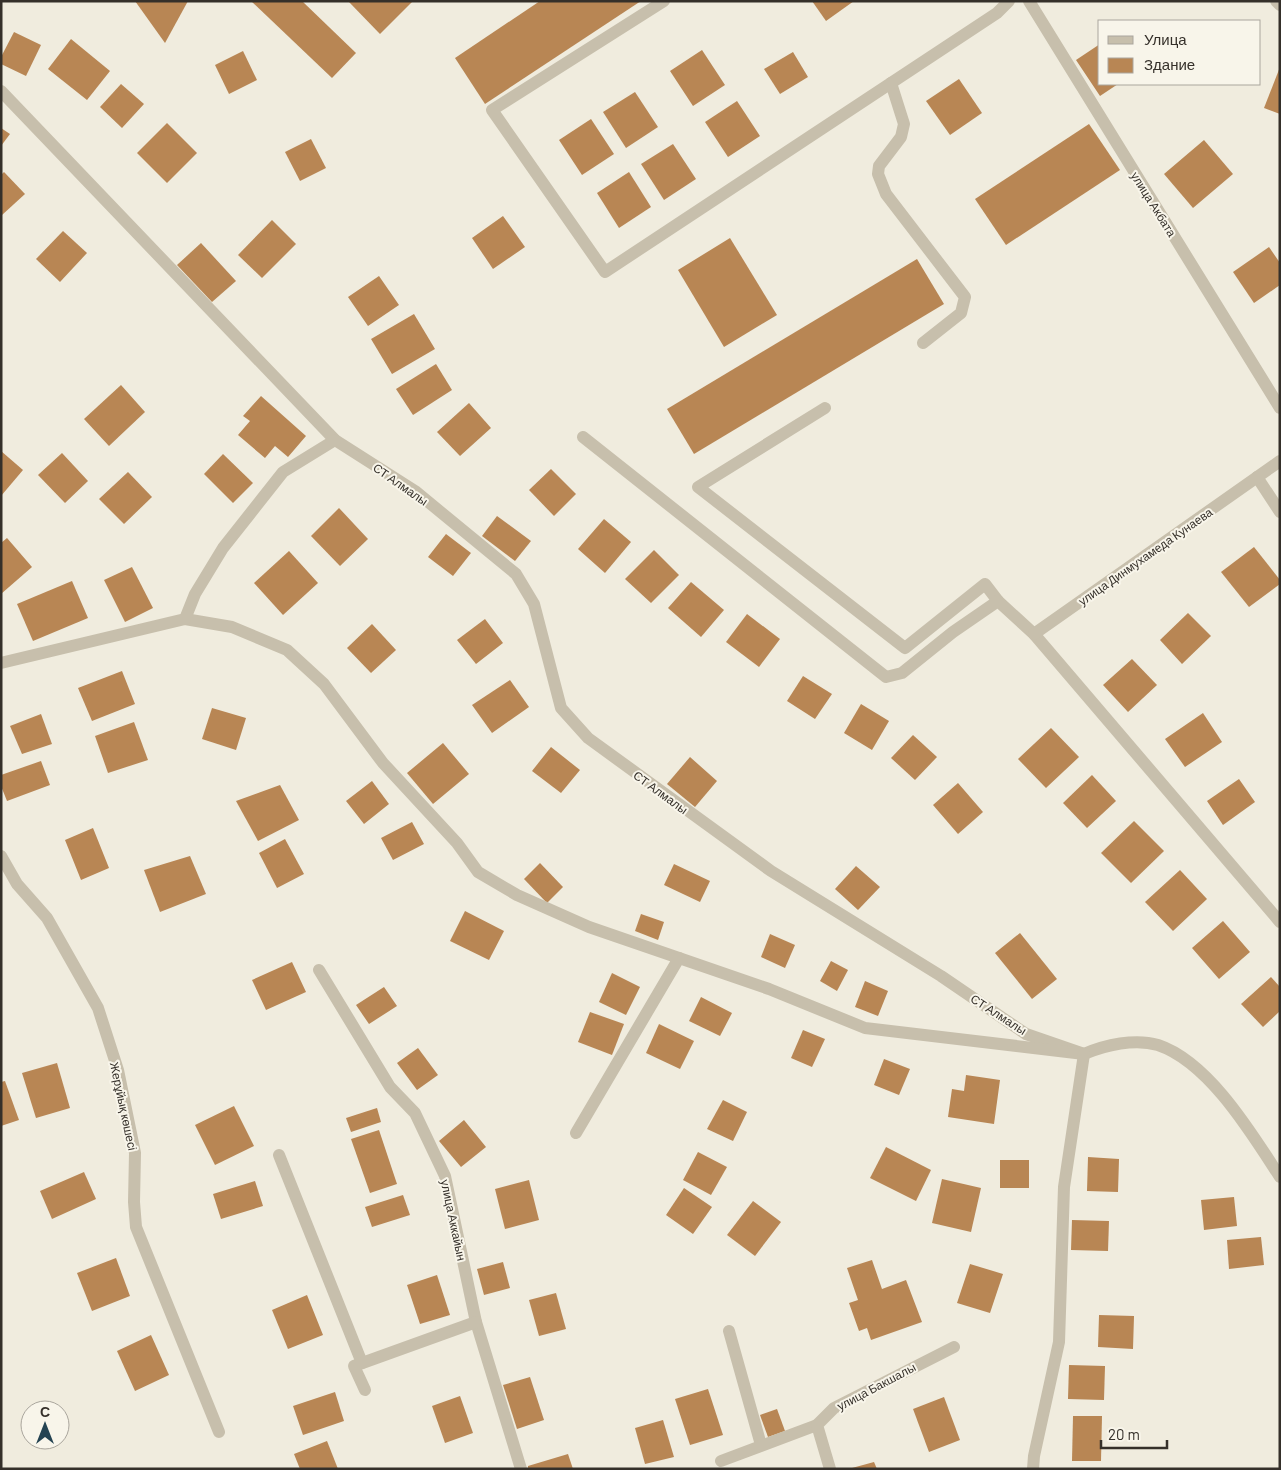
<svg xmlns="http://www.w3.org/2000/svg" width="1281" height="1470" font-family="Barlow,sans-serif">
  <rect width="100%" height="100%" fill="#f0ecde"/>
  <g fill="#b88654">
    <path d="M135,1H188L165,43Z"/>
    <path d="M251,1H302L356,53L332,78Z"/>
    <path d="M348,1H413L380,34Z"/>
    <path d="M540,1H641L485,104L455,58Z"/>
    <path d="M812,1H854L826,21Z"/>
    <path d="M14,32L41,45L26,76L1,64V57Z"/>
    <path d="M71,39L110,71L87,100L48,69Z"/>
    <path d="M1100,44V84H1118L1100,96L1076,60Z"/>
    <path d="M702,50L725,85L693,106L670,71Z"/>
    <path d="M243,51L257,80L229,94L215,65Z"/>
    <path d="M793,52L808,77L780,94L764,69Z"/>
    <path d="M1280,67V114L1264,108Z"/>
    <path d="M959,79L982,113L950,135L926,101Z"/>
    <path d="M121,84L144,104L122,128L100,107Z"/>
    <path d="M635,92L658,127L626,148L603,112Z"/>
    <path d="M737,101L760,136L728,157L705,122Z"/>
    <path d="M591,119L614,154L582,175L559,140Z"/>
    <path d="M167,123L197,153L167,183L137,153Z"/>
    <path d="M1089,124L1120,170L1006,245L975,199Z"/>
    <path d="M1,128L10,134L1,146Z"/>
    <path d="M311,139L326,168L300,181L285,152Z"/>
    <path d="M1204,140L1233,174L1193,208L1164,174Z"/>
    <path d="M673,144L696,179L664,200L641,164Z"/>
    <path d="M4,172L25,194L2,215L1,175Z"/>
    <path d="M629,172L651,207L619,228L597,193Z"/>
    <path d="M503,216L525,247L493,269L472,238Z"/>
    <path d="M272,220L296,244L262,278L238,255Z"/>
    <path d="M63,231L87,253L60,282L36,259Z"/>
    <path d="M730,238L777,315L724,347L678,270Z"/>
    <path d="M201,243L236,281L212,302L177,265Z"/>
    <path d="M1269,247L1280,263V285L1254,303L1233,272Z"/>
    <path d="M917,259L944,304L694,454L667,409Z"/>
    <path d="M379,276L399,305L368,326L348,297Z"/>
    <path d="M414,314L435,349L392,374L371,339Z"/>
    <path d="M436,364L452,390L413,415L396,389Z"/>
    <path d="M121,385L145,412L109,446L84,419Z"/>
    <path d="M261,396L306,436L288,457L275,446L265,458L238,435L250,421L243,416Z"/>
    <path d="M469,403L491,428L460,456L437,432Z"/>
    <path d="M1,451L23,470L1,496Z"/>
    <path d="M62,453L88,481L65,503L38,475Z"/>
    <path d="M223,454L253,483L233,503L204,474Z"/>
    <path d="M551,469L576,494L554,516L529,490Z"/>
    <path d="M128,472L152,497L124,524L99,499Z"/>
    <path d="M339,508L368,539L340,566L311,536Z"/>
    <path d="M497,516L531,541L515,561L482,536Z"/>
    <path d="M604,519L631,542L605,573L578,549Z"/>
    <path d="M446,534L471,553L453,576L428,557Z"/>
    <path d="M7,538L32,567L1,594V543Z"/>
    <path d="M1254,547L1280,580V584L1249,607L1221,572Z"/>
    <path d="M654,550L679,575L651,603L625,579Z"/>
    <path d="M289,551L318,583L283,615L254,583Z"/>
    <path d="M132,567L153,608L125,622L104,580Z"/>
    <path d="M72,581L88,618L33,641L17,604Z"/>
    <path d="M691,582L724,610L701,637L668,608Z"/>
    <path d="M1188,613L1211,636L1182,664L1160,640Z"/>
    <path d="M747,614L780,639L759,667L726,642Z"/>
    <path d="M485,619L503,643L476,664L457,640Z"/>
    <path d="M372,624L396,650L371,673L347,648Z"/>
    <path d="M1132,659L1157,685L1128,712L1103,685Z"/>
    <path d="M122,671L135,704L92,721L78,688Z"/>
    <path d="M803,676L832,694L815,719L787,701Z"/>
    <path d="M510,680L529,707L492,733L472,705Z"/>
    <path d="M861,704L889,721L872,750L844,733Z"/>
    <path d="M212,708L246,718L236,750L202,739Z"/>
    <path d="M1203,713L1222,742L1185,767L1165,739Z"/>
    <path d="M41,714L52,744L22,754L10,726Z"/>
    <path d="M134,722L148,760L108,773L95,736Z"/>
    <path d="M1051,728L1079,757L1046,788L1018,759Z"/>
    <path d="M913,735L937,757L915,780L891,758Z"/>
    <path d="M443,743L469,774L433,804L407,773Z"/>
    <path d="M551,747L580,770L561,793L532,771Z"/>
    <path d="M690,757L717,781L695,807L667,784Z"/>
    <path d="M41,761L50,785L7,801L1,786V775Z"/>
    <path d="M1092,775L1116,801L1087,828L1063,803Z"/>
    <path d="M1239,779L1255,802L1223,825L1207,801Z"/>
    <path d="M372,781L389,804L364,824L346,801Z"/>
    <path d="M958,783L983,812L958,834L933,805Z"/>
    <path d="M280,785L299,820L258,841L236,801Z"/>
    <path d="M1134,821L1164,851L1131,883L1101,853Z"/>
    <path d="M412,822L424,844L393,860L381,838Z"/>
    <path d="M93,828L109,868L81,880L65,840Z"/>
    <path d="M285,839L304,874L277,888L259,853Z"/>
    <path d="M190,856L206,894L160,912L144,870Z"/>
    <path d="M540,863L563,887L547,903L524,879Z"/>
    <path d="M674,864L710,881L700,902L664,885Z"/>
    <path d="M856,866L880,887L858,910L835,889Z"/>
    <path d="M1180,870L1207,899L1173,931L1145,902Z"/>
    <path d="M465,911L504,931L489,960L450,941Z"/>
    <path d="M641,914L664,922L658,940L635,931Z"/>
    <path d="M1223,921L1250,952L1219,979L1192,948Z"/>
    <path d="M1020,933L1057,979L1032,999L995,953Z"/>
    <path d="M770,934L795,945L785,968L761,957Z"/>
    <path d="M831,961L848,970L837,991L820,981Z"/>
    <path d="M292,962L306,992L266,1010L252,980Z"/>
    <path d="M612,973L640,987L626,1015L599,1002Z"/>
    <path d="M1271,977L1280,987V1011L1263,1027L1241,1004Z"/>
    <path d="M865,981L888,991L878,1016L855,1007Z"/>
    <path d="M384,987L397,1006L369,1024L356,1005Z"/>
    <path d="M701,997L732,1013L720,1036L689,1021Z"/>
    <path d="M590,1012L624,1024L612,1055L578,1042Z"/>
    <path d="M659,1024L694,1041L680,1069L646,1053Z"/>
    <path d="M803,1030L825,1039L812,1067L791,1058Z"/>
    <path d="M418,1048L438,1075L417,1090L397,1063Z"/>
    <path d="M884,1059L910,1069L899,1095L874,1085Z"/>
    <path d="M57,1063L70,1108L36,1118L22,1073Z"/>
    <path d="M966,1075L1000,1080L994,1124L948,1117L952,1089L964,1091Z"/>
    <path d="M5,1081L19,1120L1,1126V1082Z"/>
    <path d="M723,1100L747,1112L733,1141L707,1129Z"/>
    <path d="M234,1106L254,1146L215,1165L195,1125Z"/>
    <path d="M377,1108L381,1122L351,1132L346,1118Z"/>
    <path d="M464,1120L486,1147L461,1167L439,1141Z"/>
    <path d="M379,1130L397,1184L370,1193L351,1139Z"/>
    <path d="M886,1147L931,1170L916,1201L870,1178Z"/>
    <path d="M698,1152L727,1167L711,1195L683,1180Z"/>
    <path d="M1088,1157L1119,1159L1118,1192L1087,1191Z"/>
    <rect x="1000" y="1160" width="29" height="28"/>
    <path d="M84,1172L96,1199L52,1219L40,1191Z"/>
    <path d="M942,1179L981,1188L971,1232L932,1223Z"/>
    <path d="M529,1180L539,1220L505,1229L495,1189Z"/>
    <path d="M255,1181L263,1206L221,1219L213,1194Z"/>
    <path d="M684,1188L712,1207L693,1234L666,1215Z"/>
    <path d="M403,1195L410,1215L372,1227L365,1207Z"/>
    <path d="M1234,1197L1237,1226L1204,1230L1201,1200Z"/>
    <path d="M753,1201L781,1222L755,1256L727,1235Z"/>
    <path d="M1072,1220L1109,1221L1108,1251L1071,1250Z"/>
    <path d="M1261,1237L1264,1265L1229,1269L1227,1240Z"/>
    <path d="M116,1258L130,1296L92,1311L77,1273Z"/>
    <path d="M872,1260L882,1289L906,1280L922,1322L871,1340L867,1328L859,1331L849,1303L858,1300L847,1268Z"/>
    <path d="M503,1262L510,1288L484,1295L477,1269Z"/>
    <path d="M970,1264L1003,1274L990,1313L957,1303Z"/>
    <path d="M437,1275L450,1315L420,1324L407,1285Z"/>
    <path d="M556,1293L566,1329L539,1336L529,1300Z"/>
    <path d="M307,1295L323,1335L288,1349L272,1310Z"/>
    <path d="M1099,1315L1134,1316L1133,1349L1098,1347Z"/>
    <path d="M151,1335L169,1375L135,1391L117,1351Z"/>
    <path d="M1069,1365L1105,1366L1104,1400L1068,1399Z"/>
    <path d="M530,1377L544,1420L517,1429L503,1385Z"/>
    <path d="M708,1389L723,1435L690,1445L675,1399Z"/>
    <path d="M335,1392L344,1421L303,1435L293,1406Z"/>
    <path d="M460,1396L473,1433L445,1443L432,1406Z"/>
    <path d="M944,1397L960,1440L929,1452L913,1409Z"/>
    <path d="M777,1409L785,1431L768,1437L760,1415Z"/>
    <path d="M1073,1416H1102L1101,1461H1072Z"/>
    <path d="M663,1420L674,1457L645,1464L635,1428Z"/>
    <path d="M327,1441L338,1469H300L294,1454Z"/>
    <path d="M568,1454L573,1469H528V1466Z"/>
    <path d="M874,1462L877,1469H852V1468Z"/>
  </g>
  <g fill="none" stroke-linecap="round" stroke-linejoin="round">
    <g stroke="#c7bfac" stroke-width="12">
      <path d="M891,83L904,124L901,137L879,166L878,174L886,194L965,297L961,313L923,343"/>
      <path d="M825,408L698,487L905,648L985,584L998,601"/>
    </g>
    <g stroke="#c7bfac" stroke-width="12">
      <path d="M664,1L492,110L605,272L997,13L1009,1"/>
      <path d="M1029,1L1280,408"/>
      <path d="M1276,1L1280,5"/>
      <path d="M1,91L335,440L415,491L516,574L534,604L561,708L588,738L771,871L941,976L1026,1034L1084,1054"/>
      <path d="M583,437L886,677L902,673L953,632L998,601L1034,634L1280,922"/>
      <path d="M1257,477L1280,512"/>
      <path d="M185,619L232,627L287,650L324,684L383,763L457,843L478,872L517,895L589,927L769,989L865,1028L1084,1054C1105,1045 1135,1038 1158,1045C1209,1062 1252,1134 1280,1177"/>
      <path d="M1034,634L1280,461"/>
      <path d="M1,663L185,619L195,594L223,548L283,472L335,440"/>
      <path d="M1,856L17,884L47,918L98,1008L118,1070L135,1153L134,1202L136,1227L219,1432"/>
      <path d="M319,970L390,1087L415,1113L445,1176L476,1322L521,1469"/>
      <path d="M576,1133L679,958"/>
      <path d="M279,1155L362,1363"/>
      <path d="M729,1331L761,1445"/>
      <path d="M365,1390L354,1366L476,1322"/>
      <path d="M721,1461L817,1425"/>
      <path d="M830,1469L817,1425L834,1408L954,1347"/>
      <path d="M1033,1469L1034,1456L1059,1342L1064,1187L1084,1054"/>
    </g>
  </g>
  <g text-anchor="middle" dominant-baseline="central" stroke-width="4" stroke-linejoin="round" paint-order="stroke">
    <g font-size="12" fill="#35302a" stroke="#f8f5ea">
      <text transform="translate(1154 204) rotate(58)">улица Акбата</text>
      <text transform="translate(401 484) rotate(35)">СТ Алмалы</text>
      <text transform="translate(1145 556) rotate(-35)">улица Динмухамеда Кунаева</text>
      <text transform="translate(661 792) rotate(36)">СТ Алмалы</text>
      <text transform="translate(999 1014) rotate(33)">СТ Алмалы</text>
      <text transform="translate(124 1106) rotate(78)">Жерұйық көшесі</text>
      <text transform="translate(454 1220) rotate(78)">улица Аккайын</text>
      <text transform="translate(876 1386) rotate(-28)">улица Бакшалы</text>
    </g>
  </g>
  <rect width="1281" height="1470" fill="none" stroke="#35302a" stroke-width="5"/>
  <rect x="1098" y="20" width="162" height="65" fill="#f8f5ea" stroke="#aaa69d"/>
  <rect x="1108" y="36" width="25" height="8" fill="#c7bfac" stroke="#aaa69d"/>
  <text x="1144" y="45" font-size="15" fill="#35302a">Улица</text>
  <rect x="1108" y="58" width="25" height="15" fill="#b88654" stroke="#aaa69d"/>
  <text x="1144" y="70" font-size="15" fill="#35302a">Здание</text>
  <g transform="translate(45 1425)"><circle r="24" fill="#f8f5ea" stroke="#aaa69d"/>
  <path d="M0-4L9 19L0 12L-9 19Z" fill="#244352"/>
  <text y="-8" font-size="14" font-weight="bold" text-anchor="middle" fill="#35302a">С</text>
  </g>
  <path d="M1101 1440v8h66v-8" fill="none" stroke="#35302a" stroke-width="2.5"/>
  <text x="1108" y="1440" font-size="15" fill="#35302a" stroke="#f8f5ea" stroke-width="4" paint-order="stroke">20 m</text>
</svg>
